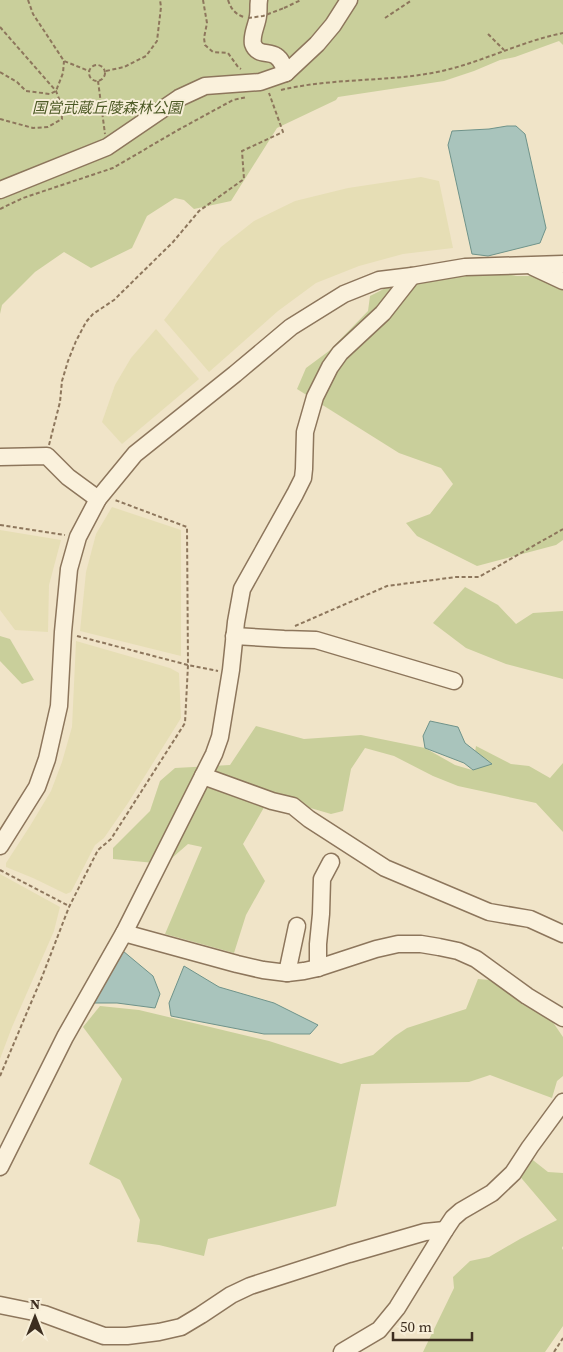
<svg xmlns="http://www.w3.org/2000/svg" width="563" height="1352" font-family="'Source Serif 4','Noto Sans JP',serif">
  <rect width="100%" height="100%" fill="#f0e4c8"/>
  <g fill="#e6deb5">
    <path d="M421,177L439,181L453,248L403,254L359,266L316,283L278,311L209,372L164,320L221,247L254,221L295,201L348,188Z"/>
    <path d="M156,329L199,379L122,444L102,422L115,385L131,358Z"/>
    <path d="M112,507L181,530V656L80,631L86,572L96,534Z"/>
    <path d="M0,530L61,540L49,585L48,632L15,630L0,610Z"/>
    <path d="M76,641L170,668L179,673L181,718L128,803L104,838L95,845L71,892L66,894L33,878L6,867V863L30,826L51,791L62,762L72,727Z"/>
    <path d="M0,874L60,907L54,931L12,1027L0,1059Z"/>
  </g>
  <g fill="#c9cf9b">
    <path d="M0,0H563V45L559,41L515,57L500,60L474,71L444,81L338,97L336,100L277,128L231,201L194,209L184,200L175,198L147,216L132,248L91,268L64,252L35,272L2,305L0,314Z"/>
    <path d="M465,267L517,276H563V540L556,545L477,566L417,536L406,523L430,514L453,484L441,468L399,453L297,389L306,368L329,351L368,311L370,296L425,268Z"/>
    <path d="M465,587L498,605L516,624L533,613L563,611V679L506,664L466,648L433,623Z"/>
    <path d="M0,636L10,639L34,680L22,684L0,661Z"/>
    <path d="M256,726L304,739L361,735L425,748L455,765L472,770L476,746L511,764L529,766L550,778L563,763V832L536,803L458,786L433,776L394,756L365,748L351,769L343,811L331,814L290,802L266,804L243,844L265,881L246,915L234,953L165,934L202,847L188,844L165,864L113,859V848L150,811L160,781L175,768L230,765Z"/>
    <path d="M478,979L490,980L524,1003L548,1015L563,1037V1076L557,1081L552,1098L490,1075L469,1082L361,1084L336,1206L208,1239L204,1256L159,1245L137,1242L140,1220L120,1180L89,1164L122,1079L83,1027L100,1006L139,1010L269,1041L341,1064L373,1055L395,1036L407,1028L466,1009Z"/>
    <path d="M529,1157L548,1172L563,1173V1246L562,1248L563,1250V1326L545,1352H423L454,1288L453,1277L470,1261L489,1257L520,1239L557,1220L517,1173Z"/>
  </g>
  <g fill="#a9c4bc" stroke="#6f938a">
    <path d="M507,126H516L525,134L546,228L540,243L488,256L472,254L448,145L452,131L489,129Z"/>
    <path d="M430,721L458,727L465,743L492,764L473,770L464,763L425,748L423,736Z"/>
    <path d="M123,951L153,976L160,994L155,1008L117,1003H92Z"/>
    <path d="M184,966L219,987L274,1003L318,1025L310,1034H264L171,1016L169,1003Z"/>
  </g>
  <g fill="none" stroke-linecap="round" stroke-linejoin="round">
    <g stroke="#8d765c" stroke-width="19">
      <g id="minor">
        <path d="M259,0C258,5 259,11 258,16C257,25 251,35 253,44C257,56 269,51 276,56C282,60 284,67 286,73"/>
        <path d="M0,190L107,147L179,98L205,86L260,82L286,73L317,44L333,25L349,0"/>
        <path d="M533,267L563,281"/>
        <path d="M0,457L47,456L68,477L98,499"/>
        <path d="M234,636L284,639L316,640L454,681"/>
        <path d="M203,776L272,801L293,806L309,819L385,868L489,912L530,919L563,934"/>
        <path d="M0,846L37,787L47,759L59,706L63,632L69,569L78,537L98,499L135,454L235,374L291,327L344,294L379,280L412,276L465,267L563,264"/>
        <path d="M124,933L237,964L263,970L287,973L304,971L318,968L376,949L398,944H421L439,947L458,951L476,959L527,996L563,1018"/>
        <path d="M318,968V944L321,914L322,879L331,862"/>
        <path d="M287,973L297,926"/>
        <path d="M0,1167L65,1037L124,933L214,754L220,737L231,670L236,622L242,589L295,494L303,478L304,469L305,432L315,397L330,367L340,353L383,313L412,276"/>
        <path d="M0,1305L44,1314L104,1336H127L159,1332L181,1327L201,1315L231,1295L250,1286L349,1254L425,1232L445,1230"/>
        <path d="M342,1352L379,1330L397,1308L445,1230L453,1218L461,1211L492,1193L513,1173L530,1147L563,1102"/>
      </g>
    </g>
    <g stroke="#8d765c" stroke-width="2" stroke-dasharray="4 2.5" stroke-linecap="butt">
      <path d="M28,0L33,14L64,61L89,71"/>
      <path d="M203,0L207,23L204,38L205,45L213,52L228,53L238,67L241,69"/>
      <path d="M228,0C231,9 235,14 244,17"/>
      <path d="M284,8L301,0"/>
      <path d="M385,18L412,0"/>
      <path d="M0,27L56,91L61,104L62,119L48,127L33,128L0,119"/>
      <path d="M488,34L504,50"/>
      <circle cx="97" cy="73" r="8"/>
      <path d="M106,71L124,67L146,56L157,41L161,7L160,0"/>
      <path d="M0,72L17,82L26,91L50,94L56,91L63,73L64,61"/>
      <path d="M98,81L105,134"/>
      <path d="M281,90C331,78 382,82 432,73C477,65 518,42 563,33"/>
      <path d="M0,209L23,198L113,168L178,130L233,100L247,97"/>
      <path d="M49,445L60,402L62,381L68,361L76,341L86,322L93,314L114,300L173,242L199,211L244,179L242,151L283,132L269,93"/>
      <path d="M0,525L65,535"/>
      <path d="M295,626L387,586L456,577H479L563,529"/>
      <path d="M77,636L188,665L218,671"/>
      <path d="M0,870L69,906"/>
      <path d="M0,1076L42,977L69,907L98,850L111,839L185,723L188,665L187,527L115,500"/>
      <path d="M554,1352L563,1338"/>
    </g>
    <use href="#minor" stroke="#faf1dc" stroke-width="16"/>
    <path stroke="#8d765c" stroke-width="2" stroke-dasharray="4 2.5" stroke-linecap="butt" d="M248,18L263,16L284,8"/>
  </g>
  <g text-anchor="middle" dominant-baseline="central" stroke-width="4" stroke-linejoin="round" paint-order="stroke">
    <g font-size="15" font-style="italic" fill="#4d5a26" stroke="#f7eed8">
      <text x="107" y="107">国営武蔵丘陵森林公園</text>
    </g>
  </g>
  <g transform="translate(35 1317)" stroke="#f7eed8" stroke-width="4" paint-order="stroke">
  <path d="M0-4L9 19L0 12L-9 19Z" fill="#3d2e20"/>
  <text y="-8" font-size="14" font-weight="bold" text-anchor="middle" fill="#3d2e20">N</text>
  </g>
  <path d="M393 1332v8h79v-8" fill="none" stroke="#3d2e20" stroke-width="2.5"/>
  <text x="400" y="1332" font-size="15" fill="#3d2e20" stroke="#f7eed8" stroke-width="4" paint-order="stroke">50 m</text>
</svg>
